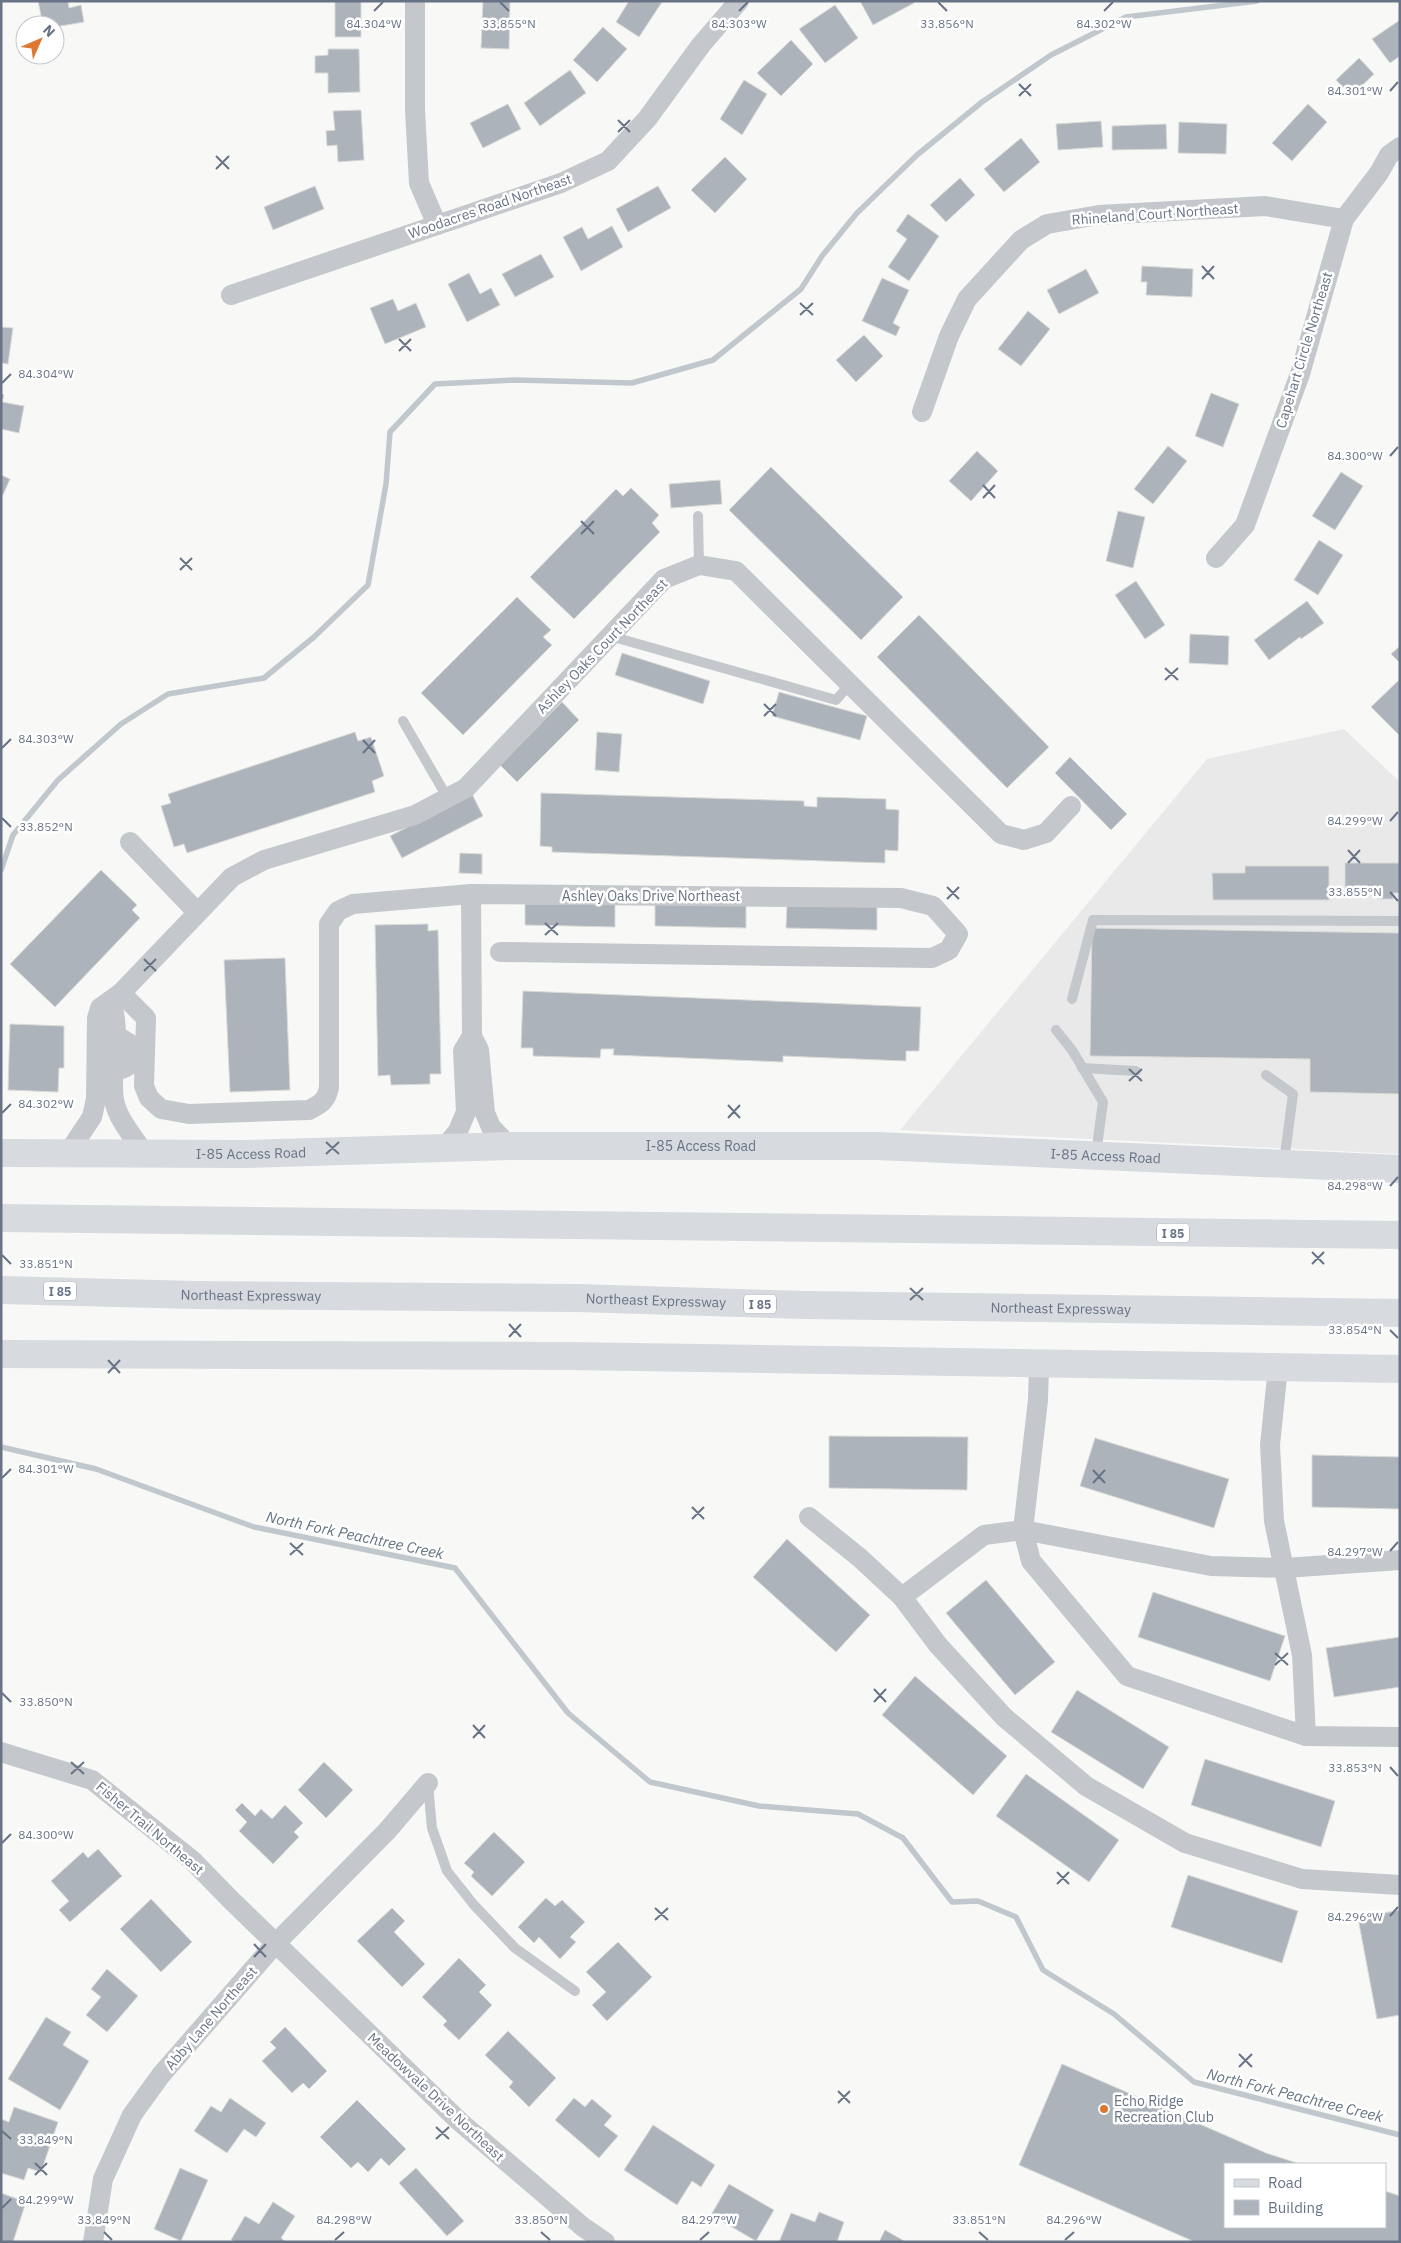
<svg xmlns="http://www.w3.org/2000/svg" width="1401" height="2243" font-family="'IBM Plex Sans',sans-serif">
  <rect width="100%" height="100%" fill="#f8f8f6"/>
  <path fill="#e9e9e9" d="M1344,729L1400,782V1154L900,1130L1207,759Z"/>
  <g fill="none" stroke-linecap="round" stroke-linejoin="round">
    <g stroke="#c0c7cd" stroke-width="5.5">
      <path d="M1,870L13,835L58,780L121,724L168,694L264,678L314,637L368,585L386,484L390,432L435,384L515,380L632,383L713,360L801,289L822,256L857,213L917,155L982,102L1051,55L1126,17L1257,1"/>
      <path d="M1,1447L96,1469L254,1527L455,1568L568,1713L650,1782L759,1806L858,1814L903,1838L952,1902L978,1901L1016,1917L1043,1970L1114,2014L1194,2082L1400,2135"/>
    </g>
  </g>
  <g fill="#adb3ba" stroke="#dadad8">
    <path d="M38,1H68L69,8L81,5L84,22L55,27V25H43Z"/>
    <rect x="335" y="1" width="26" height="36"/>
    <path d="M483,1H510L509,49L481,48Z"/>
    <path d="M629,1L662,2L639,37L616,22Z"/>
    <path d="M860,1H913L914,3L873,25Z"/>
    <path d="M835,5L858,38L825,63L799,29Z"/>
    <path d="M1400,20V56L1390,63L1372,39Z"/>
    <path d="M603,27L627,49L597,82L573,60Z"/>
    <path d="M791,40L813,64L781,96L757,73Z"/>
    <path d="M328,49H359L360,92L328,93V73H315V56L328,55Z"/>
    <path d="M1359,58L1374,74L1351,96L1336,80Z"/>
    <path d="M570,70L586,93L540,126L524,103Z"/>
    <path d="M744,80L767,94L742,135L720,119Z"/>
    <path d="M508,104L521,129L483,148L470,123Z"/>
    <path d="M1308,104L1327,122L1292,161L1272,143Z"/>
    <path d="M361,110L364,160L338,162L337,145L327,146L326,131L335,130L333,111Z"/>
    <path d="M1101,121L1103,147L1058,150L1056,124Z"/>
    <path d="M1179,122L1227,124L1226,154L1178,153Z"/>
    <path d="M1166,124L1167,149L1112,150V126Z"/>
    <path d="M1021,138L1040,162L1004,192L984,169Z"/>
    <path d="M725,157L747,179L715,213L691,190Z"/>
    <path d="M960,178L975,195L946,222L930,205Z"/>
    <path d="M315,186L324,209L273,230L264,207Z"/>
    <path d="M658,186L671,208L628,232L616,209Z"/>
    <path d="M908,214L939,236L909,281L888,267L907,239L896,231Z"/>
    <path d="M612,226L623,247L581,271L563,237L582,227L588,239Z"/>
    <path d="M541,254L554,277L515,297L502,274Z"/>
    <path d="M1142,266L1193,269L1192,297L1146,295L1147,282H1141Z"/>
    <path d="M1086,269L1099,293L1059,314L1047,290Z"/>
    <path d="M469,273L480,294L491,288L500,305L467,322L448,284Z"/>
    <path d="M882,278L909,290L893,323L900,327L896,336L862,321Z"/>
    <path d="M393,299L398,311L416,303L426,327L385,344L370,308Z"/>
    <path d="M1028,311L1050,329L1021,366L998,349Z"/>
    <path d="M1,327L13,328L8,364L1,363Z"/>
    <path d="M864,335L883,356L856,382L836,360Z"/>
    <path d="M1211,393L1239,404L1223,447L1195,436Z"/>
    <path d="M1,394L4,395L2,402L24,406L19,433L1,429Z"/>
    <path d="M1168,446L1187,461L1153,504L1134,489Z"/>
    <path d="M977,451L998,471L971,501L949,481Z"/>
    <path d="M771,467L903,597L861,640L729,510Z"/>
    <path d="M1341,472L1363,486L1335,530L1312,516Z"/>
    <path d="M1,475L10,479L3,495L1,494Z"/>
    <path d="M720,480L722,504L671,508L669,484Z"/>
    <path d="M631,488L659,515L652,523L660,532L574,619L530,577L616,489L623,496Z"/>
    <path d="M1118,511L1145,517L1133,568L1106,561Z"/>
    <path d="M1319,540L1343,555L1318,595L1294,580Z"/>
    <path d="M1136,581L1165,625L1145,639L1115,595Z"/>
    <path d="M517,597L551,630L543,637L552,645L463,735L421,693Z"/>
    <path d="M1307,601L1324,623L1301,639L1300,637L1269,660L1254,640Z"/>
    <path d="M919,615L1049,747L1007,788L877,657Z"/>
    <path d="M1190,634L1229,636L1228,665L1189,663Z"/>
    <path d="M1400,646V663L1391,654Z"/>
    <path d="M622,653L710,681L703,704L615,675Z"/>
    <path d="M1400,679V736L1371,707Z"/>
    <path d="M779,692L867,716L860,740L772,716Z"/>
    <path d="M562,702L579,720L517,782L500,765Z"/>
    <path d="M355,732L358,741L371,737L384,776L372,781L375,792L187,853L184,844L174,847L161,806L171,803L168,794Z"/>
    <path d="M597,732L622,734L619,772L595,770Z"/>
    <path d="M1070,757L1127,814L1111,830L1055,773Z"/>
    <path d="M541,793L804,801V806L817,807V797L886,799V809L899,810L898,851L885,850V863L552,852V847L540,846Z"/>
    <path d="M472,794L483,816L402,858L390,836Z"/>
    <path d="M460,853L482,854V874L459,873Z"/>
    <path d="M1345,863H1400V893H1393V899H1378V893L1345,890Z"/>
    <path d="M1245,866H1329V900H1213L1212,873H1245Z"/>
    <path d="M101,870L137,905L132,910L140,918L55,1007L10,964Z"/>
    <path d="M655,903L746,904V928L655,926Z"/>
    <path d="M525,904H615V927L525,925Z"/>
    <path d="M787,905L877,906V930L786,928Z"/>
    <path d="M428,924V931L438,930L441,1074H430V1084L391,1085L390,1075L378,1076L375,925Z"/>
    <path d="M1092,928L1400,933V1094L1310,1092V1059L1090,1056Z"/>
    <path d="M285,958L290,1090L230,1092L224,960Z"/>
    <path d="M523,991L921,1007L919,1051H906V1061L783,1056V1062L613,1055L614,1049H601L600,1058L533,1056V1048H521Z"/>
    <path d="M10,1024L64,1026V1068H59L58,1092L8,1090Z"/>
    <path d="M829,1436L968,1437L967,1490L829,1488Z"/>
    <path d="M1095,1438L1229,1479L1214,1528L1080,1486Z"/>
    <path d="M1312,1455L1400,1457V1509L1312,1507Z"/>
    <path d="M787,1539L870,1615L836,1652L753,1577Z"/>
    <path d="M986,1580L1055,1662L1015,1695L946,1613Z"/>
    <path d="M1153,1592L1285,1636L1270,1681L1138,1637Z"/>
    <path d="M1400,1637V1687L1334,1697L1326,1648Z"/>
    <path d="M915,1676L1007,1756L973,1795L882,1715Z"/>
    <path d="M1077,1690L1169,1747L1143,1789L1051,1732Z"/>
    <path d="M1205,1759L1335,1801L1321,1847L1191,1805Z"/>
    <path d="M324,1762L353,1790L326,1818L298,1790Z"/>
    <path d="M1026,1774L1119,1840L1089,1882L996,1816Z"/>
    <path d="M242,1803L255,1816L261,1809L272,1819L285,1805L303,1823L294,1832L299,1837L273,1864L239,1831L247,1822L235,1810Z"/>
    <path d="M494,1832L525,1862L492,1896L471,1876L474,1872L464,1863Z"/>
    <path d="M98,1849L122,1876L70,1922L59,1910L69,1901L51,1881L83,1852L88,1858Z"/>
    <path d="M1188,1875L1298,1911L1282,1963L1171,1927Z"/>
    <path d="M546,1898L555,1906L562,1900L585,1922L570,1937L576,1942L560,1959L539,1937L534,1943L518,1927Z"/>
    <path d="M151,1899L192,1942L161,1972L120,1929Z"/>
    <path d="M392,1908L405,1921L394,1932L425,1964L402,1987L357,1941Z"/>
    <path d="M1400,1910V2015L1377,2019L1358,1918Z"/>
    <path d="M618,1942L652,1977L607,2021L592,2005L606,1992L586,1972Z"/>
    <path d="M459,1958L486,1985L479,1992L492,2005L459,2040L443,2025L447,2021L422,1997Z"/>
    <path d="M107,1969L138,1996L107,2032L86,2015L101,1997L91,1989Z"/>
    <path d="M46,2017L71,2032L63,2045L89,2061L60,2110L8,2079Z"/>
    <path d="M285,2027L327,2071L309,2089L303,2083L292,2093L262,2061L276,2048L270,2042Z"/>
    <path d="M508,2031L556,2078L529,2107L509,2087L513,2082L485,2055Z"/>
    <path d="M1062,2064L1266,2153L1300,2164H1225V2227H1385V2191L1400,2196V2242H1195L1019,2165Z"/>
    <path d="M230,2098L266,2123L256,2137L244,2129L227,2153L194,2131L211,2106L221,2112Z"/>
    <path d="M574,2098L585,2107L592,2099L612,2116L604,2125L618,2136L599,2158L555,2120Z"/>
    <path d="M357,2100L406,2149L389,2166L381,2158L368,2172L358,2162L351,2168L320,2137Z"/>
    <path d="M14,2107L58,2122L41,2172L28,2168L24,2180L1,2173V2119L9,2122Z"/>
    <path d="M653,2125L715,2165L701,2187L692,2181L677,2205L624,2170Z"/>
    <path d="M180,2168L208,2180L181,2241L154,2229Z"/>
    <path d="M416,2168L464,2221L447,2236L399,2183Z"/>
    <path d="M729,2184L774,2210L756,2241L711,2215Z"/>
    <path d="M1,2193L26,2202L13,2242H1Z"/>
    <path d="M273,2202L295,2216L281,2238L286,2242H235L231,2240L245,2216L259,2224Z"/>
    <path d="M819,2212L844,2222L837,2242H779L791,2213L815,2222Z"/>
    <path d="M885,2230L906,2242H879Z"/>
  </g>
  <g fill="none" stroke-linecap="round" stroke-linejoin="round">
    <g stroke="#c4c7cb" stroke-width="10">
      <path d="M698,516L699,565"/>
      <path d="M610,636L836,700L850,684"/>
      <path d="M403,721L447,797"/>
      <path d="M1072,999L1093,920L1400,921"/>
      <path d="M1056,1030L1072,1050L1103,1102L1096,1154"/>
      <path d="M1082,1068L1136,1071"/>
      <path d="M1266,1075L1293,1094L1284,1162"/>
      <path d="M428,1784L432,1828L447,1871L474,1905L515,1948L575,1991"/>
    </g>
    <g stroke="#c4c7cb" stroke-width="20">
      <path d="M415,1V110L419,183L437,225"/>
      <path d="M231,295L561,183L608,161L647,119L701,45L739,1"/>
      <path d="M922,412L949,336L967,299L1021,240L1047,224L1099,215L1265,206L1344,219"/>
      <path d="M1216,558L1245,525L1300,374L1344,219L1379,173L1389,155L1400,147"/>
      <path d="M130,842L197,912"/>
      <path d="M500,952L932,958L949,950L958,934L933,906L901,898L471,894L472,1036L479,1050L485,1113L491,1127L509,1146"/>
      <path d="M121,993L146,1018L144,1086L149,1098L161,1109L189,1114L309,1110C321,1104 327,1100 329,1087V924L338,911L353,904L471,894"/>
      <path d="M110,1001C123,1028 109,1069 114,1100C118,1120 133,1136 144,1153"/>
      <path d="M102,1071C113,1071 124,1071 132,1062L130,1044L114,1034H104"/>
      <path d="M444,1148L458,1131L466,1112L463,1051L472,1036"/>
      <path d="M68,1153L92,1117L96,1099L97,1018L100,1008L121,993L232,877L264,860L415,815L466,788L664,579L699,565L736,571L1001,834L1024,840L1046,833L1071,806"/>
      <path d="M1039,1365L1038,1400L1023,1530L984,1535L902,1597L938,1645L1004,1717L1086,1786L1185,1843L1302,1879L1400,1885"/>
      <path d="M1278,1367L1270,1445L1274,1521L1302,1655L1306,1736"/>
      <path d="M809,1517L860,1558L902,1597"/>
      <path d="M1400,1560L1285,1568L1211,1566L1023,1530L1031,1561L1127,1676L1306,1736L1400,1737"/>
      <path d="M1,1752L92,1780L192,1860L230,1899L459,2121L583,2227L605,2242"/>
      <path d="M93,2242L103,2179L132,2115L161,2075L277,1942L387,1831L428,1783"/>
    </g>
    <g stroke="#d7dadf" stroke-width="28">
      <path id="s1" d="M1,1153L246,1154L509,1146H877L1400,1169"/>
      <path d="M1,1354L569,1356L1400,1369"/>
    </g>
    <g stroke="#d7dadf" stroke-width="28">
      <path d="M1,1218L1400,1235"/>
      <path id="s2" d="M1,1290L196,1295L578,1298L805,1305L1400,1313"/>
    </g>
  </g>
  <path fill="none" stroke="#687386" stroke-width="2" d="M500,2L509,11M938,2L947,11M374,11L383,2M739,11L748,2M1104,11L1113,2M1019,84L1031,96M1390,91L1398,82M1019,96L1031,84M618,120L630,132M618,132L630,120M216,156L229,169M216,169L229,156M1202,266L1214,279M1202,279L1214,266M800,303L813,315M800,315L813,303M399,339L411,351M399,351L411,339M2,383L11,374M1390,456L1398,447M983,485L995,498M983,498L995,485M581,521L594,534M581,534L594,521M180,558L192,570M180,570L192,558M1165,668L1178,680M1165,680L1178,668M764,704L776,716M764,716L776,704M363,740L375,753M2,748L11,739M363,753L375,740M2,818L11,827M1390,821L1398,812M1348,850L1360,863M1348,863L1360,850M947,887L959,899M1390,892L1398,901M947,899L959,887M545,923L558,935M545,935L558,923M144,959L156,971M144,971L156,959M1129,1069L1142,1081M1129,1081L1142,1069M728,1105L740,1118M2,1113L11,1104M728,1118L740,1105M326,1142L339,1154M326,1154L339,1142M1390,1186L1398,1177M1312,1252L1324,1264M2,1255L11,1264M1312,1264L1324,1252M910,1288L923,1300M910,1300L923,1288M509,1324L521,1337M1390,1330L1398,1338M509,1337L521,1324M108,1360L120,1373M108,1373L120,1360M1093,1470L1105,1483M2,1478L11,1469M1093,1483L1105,1470M692,1507L704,1519M692,1519L704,1507M290,1543L303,1555M1390,1551L1398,1542M290,1555L303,1543M1275,1653L1288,1665M1275,1665L1288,1653M874,1689L886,1702M2,1693L11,1702M874,1702L886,1689M473,1725L485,1738M473,1738L485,1725M71,1762L84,1774M1390,1767L1398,1776M71,1774L84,1762M2,1843L11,1834M1057,1872L1069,1884M1057,1884L1069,1872M655,1908L668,1920M1390,1916L1398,1907M655,1920L668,1908M254,1944L266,1957M254,1957L266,1944M1239,2054L1252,2067M1239,2067L1252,2054M838,2091L850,2103M838,2103L850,2091M436,2127L449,2139M2,2131L11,2139M436,2139L449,2127M35,2163L47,2175M35,2175L47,2163M2,2208L11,2199M104,2232L112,2240M541,2232L550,2240M979,2232L988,2240M335,2240L344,2232M700,2240L709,2232M1065,2240L1074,2232"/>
  <circle fill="#dd7831" stroke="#fff" stroke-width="2" cx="1104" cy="2109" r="5"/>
  <g text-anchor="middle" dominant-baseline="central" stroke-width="5" stroke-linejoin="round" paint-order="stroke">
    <g fill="#fff" stroke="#959daa" stroke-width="1">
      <rect x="1157" y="1223.5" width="32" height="19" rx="4"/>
      <rect x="44" y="1281.5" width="32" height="19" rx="4"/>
      <rect x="744" y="1294.5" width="32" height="19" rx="4"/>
    </g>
    <g font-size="12" font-weight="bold" fill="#687386">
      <text x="1173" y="1233">I 85</text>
      <text x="60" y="1291">I 85</text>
      <text x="760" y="1304">I 85</text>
    </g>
    <g font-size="14" fill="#687386" stroke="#fff">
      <text transform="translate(490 206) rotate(-19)">Woodacres Road Northeast</text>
      <text transform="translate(1155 214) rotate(-4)">Rhineland Court Northeast</text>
      <text transform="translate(1304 350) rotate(-73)">Capehart Circle Northeast</text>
      <text transform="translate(602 646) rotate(-46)">Ashley Oaks Court Northeast</text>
      <text x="651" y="896">Ashley Oaks Drive Northeast</text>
      <text stroke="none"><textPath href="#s1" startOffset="700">I-85 Access Road</textPath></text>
      <text stroke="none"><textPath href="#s1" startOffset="250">I-85 Access Road</textPath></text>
      <text stroke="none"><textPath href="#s1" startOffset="1105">I-85 Access Road</textPath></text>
      <text stroke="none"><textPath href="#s2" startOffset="250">Northeast Expressway</textPath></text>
      <text stroke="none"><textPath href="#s2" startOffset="655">Northeast Expressway</textPath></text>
      <text stroke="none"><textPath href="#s2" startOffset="1060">Northeast Expressway</textPath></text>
      <text transform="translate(150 1828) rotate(40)">Fisher Trail Northeast</text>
      <text transform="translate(211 2018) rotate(-49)">Abby Lane Northeast</text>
      <text transform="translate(436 2097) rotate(43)">Meadowvale Drive Northeast</text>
    </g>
    <g font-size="14" fill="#687386" stroke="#fff" text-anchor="start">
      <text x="1114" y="2101">Echo Ridge<tspan x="1114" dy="16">Recreation Club</tspan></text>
    </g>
    <g font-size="15" font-style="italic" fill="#647481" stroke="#fff">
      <text transform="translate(355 1535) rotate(12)">North Fork Peachtree Creek</text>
      <text transform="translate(1295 2095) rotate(14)">North Fork Peachtree Creek</text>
    </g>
  </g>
  <g font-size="12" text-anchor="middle" fill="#687386" stroke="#fff" stroke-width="5" stroke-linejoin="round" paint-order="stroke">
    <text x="374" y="28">84.304°W</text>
    <text x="509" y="28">33.855°N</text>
    <text x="739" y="28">84.303°W</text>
    <text x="947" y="28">33.856°N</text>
    <text x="1104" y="28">84.302°W</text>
    <text x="1355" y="95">84.301°W</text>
    <text x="46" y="378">84.304°W</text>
    <text x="1355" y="460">84.300°W</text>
    <text x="46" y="743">84.303°W</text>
    <text x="1355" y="825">84.299°W</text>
    <text x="46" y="831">33.852°N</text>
    <text x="1355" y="896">33.855°N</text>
    <text x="46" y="1108">84.302°W</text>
    <text x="1355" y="1190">84.298°W</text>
    <text x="46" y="1268">33.851°N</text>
    <text x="1355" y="1334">33.854°N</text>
    <text x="46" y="1473">84.301°W</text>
    <text x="1355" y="1556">84.297°W</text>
    <text x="46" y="1706">33.850°N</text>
    <text x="1355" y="1772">33.853°N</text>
    <text x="46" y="1839">84.300°W</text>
    <text x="1355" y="1921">84.296°W</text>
    <text x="46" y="2144">33.849°N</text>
    <text x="46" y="2204">84.299°W</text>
    <text x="104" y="2224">33.849°N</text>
    <text x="344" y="2224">84.298°W</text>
    <text x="541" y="2224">33.850°N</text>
    <text x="709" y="2224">84.297°W</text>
    <text x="979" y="2224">33.851°N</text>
    <text x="1074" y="2224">84.296°W</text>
  </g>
  <rect width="1401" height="2243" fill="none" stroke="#687386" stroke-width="5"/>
  <rect x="1224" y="2163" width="162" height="65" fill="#ffffff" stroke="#c3c7cf"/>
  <rect x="1234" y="2179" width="25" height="8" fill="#d7dadf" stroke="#c3c7cf"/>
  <text x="1268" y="2188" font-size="15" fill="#687386">Road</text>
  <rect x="1234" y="2200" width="25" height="15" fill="#adb3ba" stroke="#c3c7cf"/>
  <text x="1268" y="2213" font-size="15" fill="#687386">Building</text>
  <g transform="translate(40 40) rotate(45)"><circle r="24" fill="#ffffff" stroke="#c3c7cf"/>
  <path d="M0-4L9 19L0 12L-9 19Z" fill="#dd7831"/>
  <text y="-8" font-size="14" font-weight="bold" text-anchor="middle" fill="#687386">N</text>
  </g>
</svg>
